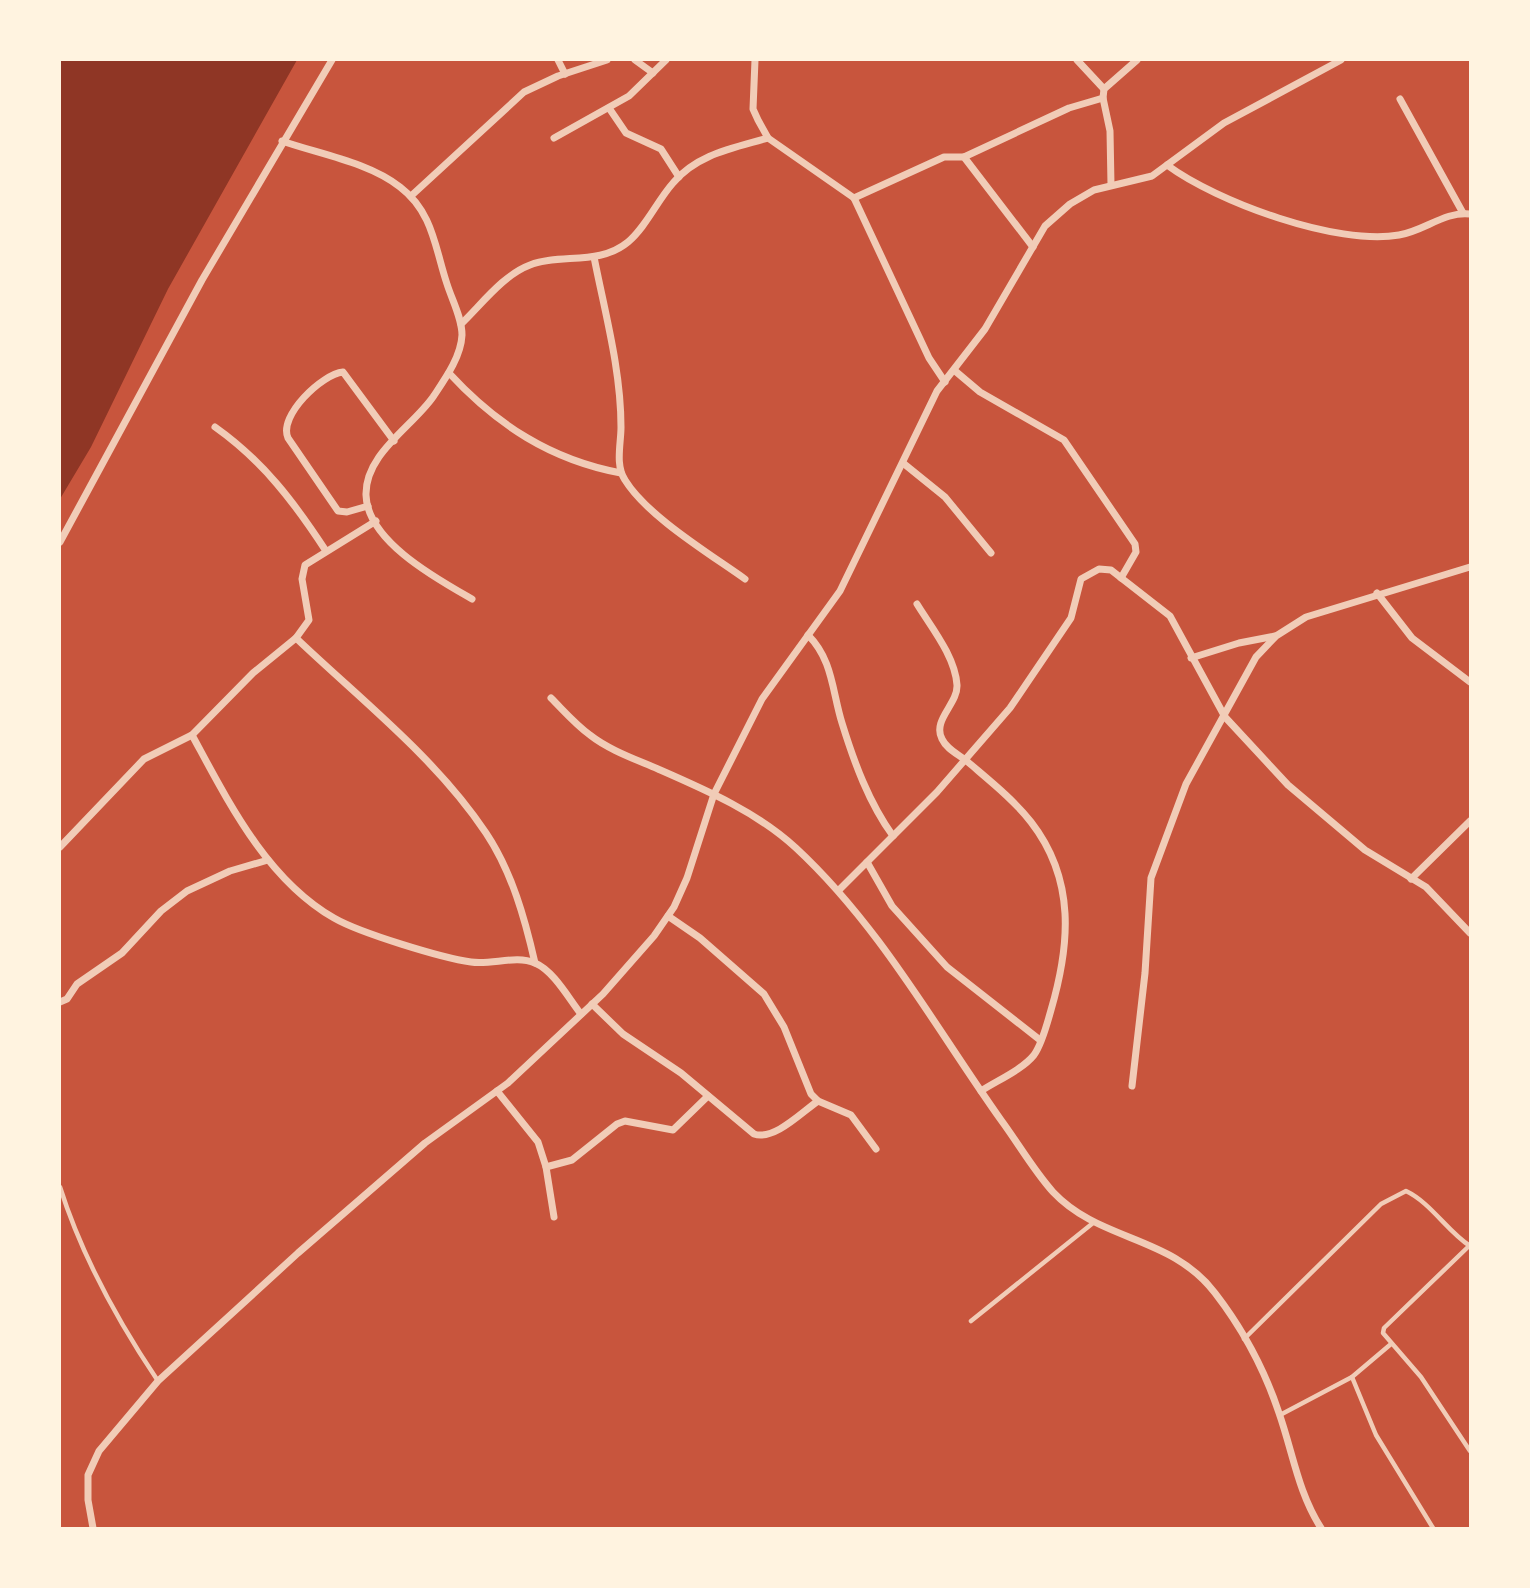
<svg xmlns="http://www.w3.org/2000/svg" width="1530" height="1588" font-family="Roboto,sans-serif">
  <rect width="100%" height="100%" fill="#c8553d"/>
  <path fill="#8f3625" d="M60,60H297L168,289L91,447L60,499Z"/>
  <g fill="none" stroke-linecap="round" stroke-linejoin="round">
    <g stroke="#f1ccb7" stroke-width="4.5">
      <path d="M60,1187C82,1257 117,1320 158,1381"/>
      <path d="M1469,1246L1384,1328L1383,1333L1421,1377L1470,1451"/>
      <path d="M971,1321L1093,1223"/>
      <path d="M1244,1339L1381,1204L1406,1191C1431,1203 1447,1231 1470,1246"/>
      <path d="M1352,1377L1376,1435L1433,1528"/>
      <path d="M1280,1415L1352,1377L1391,1344"/>
    </g>
    <g stroke="#f1ccb7" stroke-width="7">
      <path d="M558,60L565,74"/>
      <path d="M635,60L653,73"/>
      <path d="M755,60L753,109L758,120L768,138L854,198L929,358L945,382"/>
      <path d="M1077,60L1104,89"/>
      <path d="M1400,99L1463,213"/>
      <path d="M609,108L626,133L661,149L679,177"/>
      <path d="M554,138L629,96L666,60"/>
      <path d="M282,141C319,154 368,162 400,187C433,212 435,248 447,284C452,300 462,318 462,335C461,357 445,379 433,397C412,427 365,454 366,495C367,541 437,579 472,599"/>
      <path d="M964,157L1069,108L1103,98"/>
      <path d="M1167,165C1217,202 1337,246 1399,235C1424,231 1445,211 1470,214"/>
      <path d="M1111,185L1110,131L1103,98L1104,89L1137,60"/>
      <path d="M411,196L524,92L558,76L607,60"/>
      <path d="M854,198L944,157H964L1033,247"/>
      <path d="M594,257C605,313 621,370 621,427C621,444 615,465 625,480C647,516 710,554 745,579"/>
      <path d="M461,324C481,305 503,275 530,265C561,253 599,266 628,242C646,227 657,201 673,183C697,154 734,148 768,138"/>
      <path d="M954,370L980,392L1064,440L1135,544L1136,552L1121,578"/>
      <path d="M449,373C497,425 551,460 621,473"/>
      <path d="M215,427C263,461 294,502 326,551"/>
      <path d="M903,463L945,497L991,553"/>
      <path d="M368,506L347,512L338,511L288,438C278,416 322,374 343,372L394,441"/>
      <path d="M60,542L202,280L332,60"/>
      <path d="M1377,593L1412,638L1470,682"/>
      <path d="M917,604C931,627 955,656 957,685C958,704 932,720 942,739C947,750 960,755 969,763C990,781 1014,800 1031,822C1076,880 1070,945 1051,1010C1047,1024 1042,1044 1034,1055C1022,1070 996,1081 981,1091"/>
      <path d="M808,635C833,660 832,691 842,723C854,762 869,803 893,836"/>
      <path d="M296,638C361,700 436,758 486,833C512,872 525,919 535,963"/>
      <path d="M1191,658L1239,643L1275,636"/>
      <path d="M551,698C564,711 575,724 590,735C609,750 635,759 658,769C706,790 757,812 796,848C880,926 935,1027 1001,1120C1018,1143 1034,1171 1053,1192C1100,1242 1171,1235 1215,1293C1242,1328 1265,1371 1279,1413C1293,1453 1298,1492 1321,1528"/>
      <path d="M192,735C228,801 266,879 334,918C360,933 442,958 471,962C492,965 516,955 535,963C554,971 569,999 581,1014"/>
      <path d="M60,847L144,759L192,735L253,673L296,638L309,620L302,579L305,565L376,521"/>
      <path d="M867,862L892,906L947,967L1040,1040"/>
      <path d="M1411,879L1470,821"/>
      <path d="M839,890L937,792L1010,708L1071,618L1081,579L1099,569L1111,570L1170,616L1225,717L1288,785L1365,850L1426,887L1470,933"/>
      <path d="M668,916L700,938L764,994L784,1027L811,1094L818,1101L851,1115L876,1149"/>
      <path d="M60,1002L67,999L77,984L122,953L161,911L187,891L230,871L268,860"/>
      <path d="M592,1004L623,1034L681,1073L754,1134C774,1141 802,1112 818,1101"/>
      <path d="M1132,1086L1145,973L1151,878L1186,784L1256,657L1276,636L1306,617L1470,567"/>
      <path d="M497,1091L538,1142L546,1167L554,1217"/>
      <path d="M546,1167L572,1160L617,1124L625,1121L673,1130L708,1096"/>
      <path d="M93,1528L88,1500V1475L99,1451L158,1381L298,1253L425,1143L508,1083L603,994L654,936L674,907L687,878L714,794L762,699L840,591L937,391L985,329L1045,226L1070,204L1094,190L1152,176L1224,123L1341,60"/>
    </g>
  </g>
  <rect width="1530" height="1588" fill="none" stroke="#fff3e0" stroke-width="122"/>
</svg>
